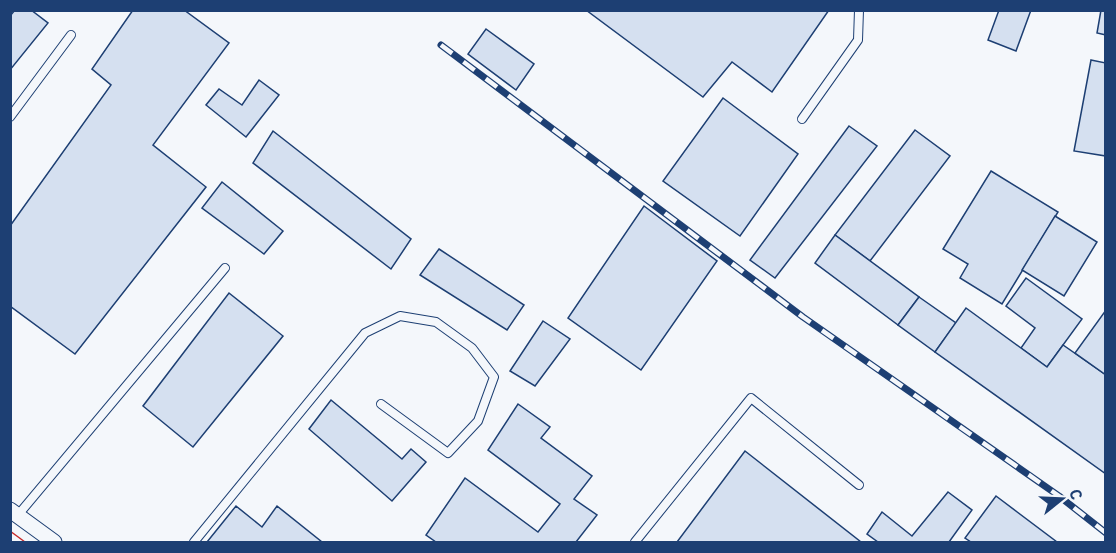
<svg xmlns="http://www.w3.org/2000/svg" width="1116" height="553" font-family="Overpass,sans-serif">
  <rect width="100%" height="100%" fill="#f4f7fb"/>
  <g fill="#d5e0f0" stroke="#1d3f73" stroke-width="1.5">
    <path d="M15,10H31L48,23L10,70V16Z"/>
    <path d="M133,10H184L229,43L153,145L206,187L75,354L10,306V226L111,85L92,69Z"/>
    <path d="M586,10H829L772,92L732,62L703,97Z"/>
    <path d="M999,10H1031L1016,51L988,40Z"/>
    <path d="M1101,10H1106V35L1097,33Z"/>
    <path d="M486,29L534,64L516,90L468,54Z"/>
    <path d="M1091,60L1106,63V156L1074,151Z"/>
    <path d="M259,80L279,95L246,137L206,105L219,89L242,105Z"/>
    <path d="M723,98L798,154L740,236L663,181Z"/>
    <path d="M849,126L877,146L775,278L750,260Z"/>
    <path d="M915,130L950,156L870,261L835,235Z"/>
    <path d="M273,131L411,239L391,269L253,163Z"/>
    <path d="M991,171L1058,212L1002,304L960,278L968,264L943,249Z"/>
    <path d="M222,182L283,231L264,254L202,208Z"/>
    <path d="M644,206L717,261L641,370L568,318Z"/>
    <path d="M1055,216L1097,242L1064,296L1022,270Z"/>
    <path d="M835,235L919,297L898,325L815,263Z"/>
    <path d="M439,249L524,305L507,330L420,275Z"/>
    <path d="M1026,278L1082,319L1047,367L1021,348L1035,328L1006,306Z"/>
    <path d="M229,293L283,336L193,447L143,406Z"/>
    <path d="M919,297L956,323L935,352L898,325Z"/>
    <path d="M966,308L1047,367L1063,345L1106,375V474L935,352Z"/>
    <path d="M1106,310V375L1075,353Z"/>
    <path d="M543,321L570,339L535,386L510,371Z"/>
    <path d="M331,400L402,459L411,449L426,462L392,501L309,429Z"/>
    <path d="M518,404L550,427L541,438L592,476L574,499L597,515L576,542H436L426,535L465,478L538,532L560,504L488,450Z"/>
    <path d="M745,451L861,542H677Z"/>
    <path d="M948,492L972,510L949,542H878L867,534L882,512L912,536Z"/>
    <path d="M996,496L1057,542H971L965,538Z"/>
    <path d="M236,506L262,527L277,506L322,542H207Z"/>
  </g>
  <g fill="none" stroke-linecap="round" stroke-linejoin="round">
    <g stroke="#1d3f73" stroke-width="10">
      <g id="service">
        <path d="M10,117L71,35"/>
        <path d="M802,119L858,40L859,10"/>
        <path d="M18,515L225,268"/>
        <path d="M194,542L365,333L400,316L436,322L472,348L494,377L478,421L448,453L381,404"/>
        <path d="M635,542L751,398L859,485"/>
      </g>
    </g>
    <g stroke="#1d3f73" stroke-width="17">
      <path id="minor" d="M10,510L54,542"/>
    </g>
    <use href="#service" stroke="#f4f7fb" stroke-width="8"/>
    <use href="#minor" stroke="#f4f7fb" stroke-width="15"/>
    <g stroke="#1d3f73" stroke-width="7">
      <path id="rail" d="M441,45L803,317L1059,496L1106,533"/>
    </g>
    <use href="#rail" stroke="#f4f7fb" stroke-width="4.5" stroke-dasharray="14" stroke-linecap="butt"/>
    <path stroke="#c62828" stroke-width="1.5" stroke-dasharray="21 4.5 3 4.5" stroke-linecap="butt" d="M10,531L25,542"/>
  </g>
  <rect width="1116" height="553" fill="none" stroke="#1d3f73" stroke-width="24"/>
  <g transform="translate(1062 499) rotate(72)" stroke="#f4f7fb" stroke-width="4.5" paint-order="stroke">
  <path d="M0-4.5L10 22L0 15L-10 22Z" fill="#1d3f73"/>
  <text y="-9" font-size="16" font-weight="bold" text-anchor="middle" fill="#1d3f73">С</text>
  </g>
</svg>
